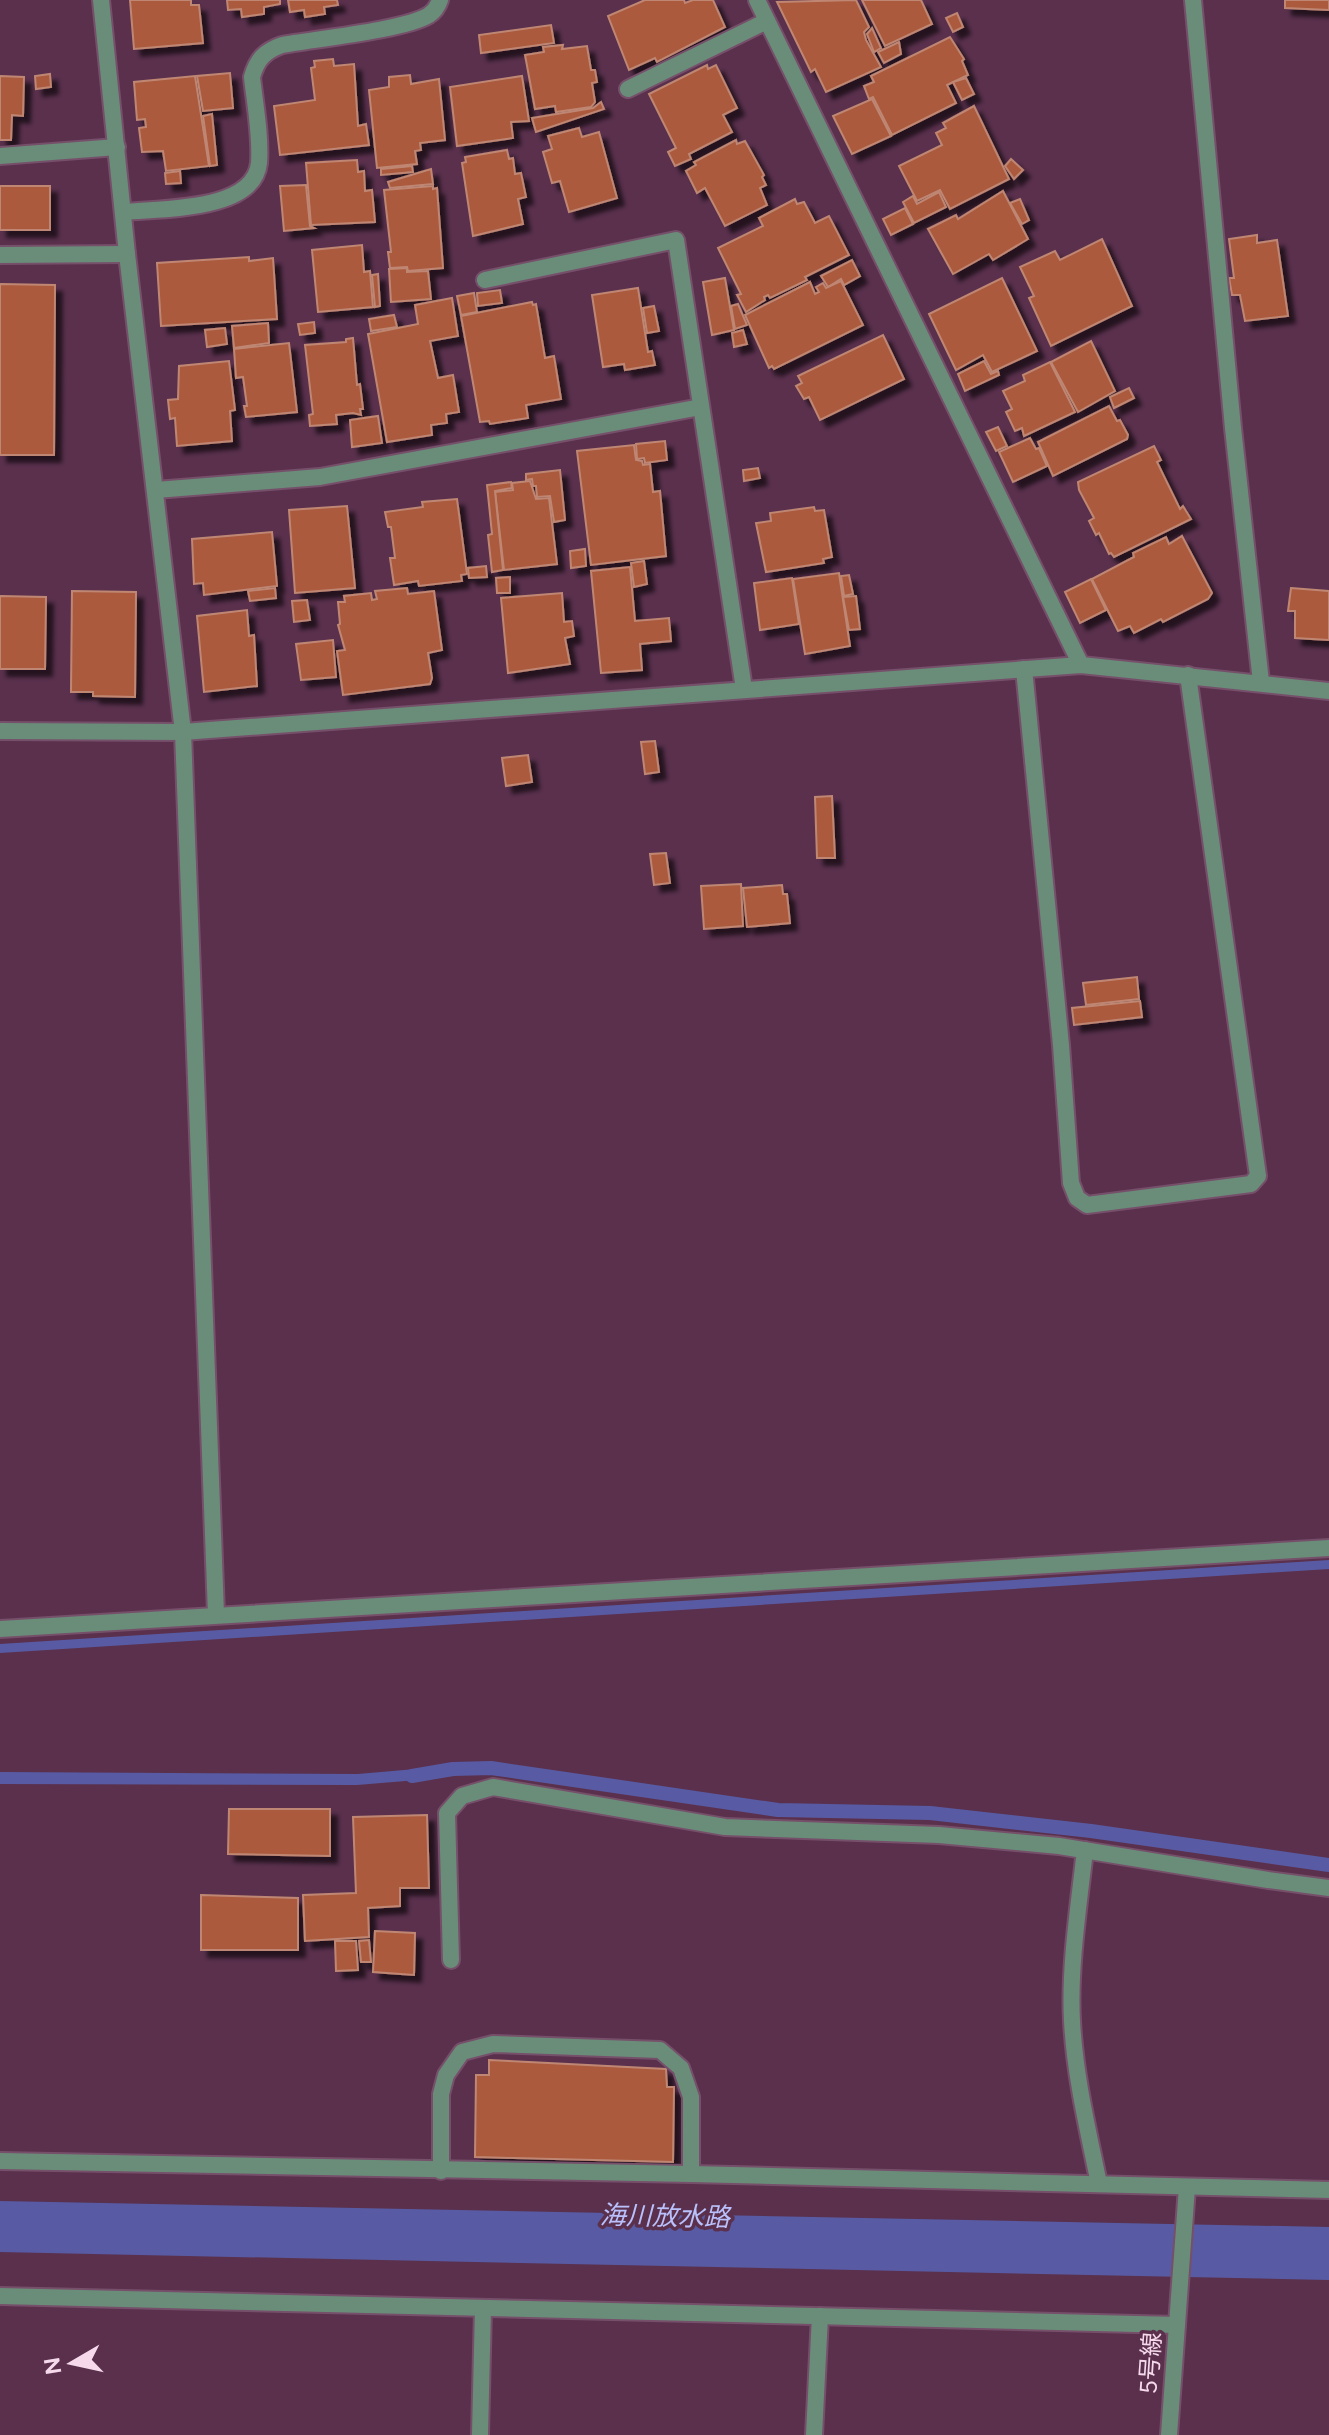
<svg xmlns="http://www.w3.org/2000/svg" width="1329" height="2435" font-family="Figtree,'Noto Sans JP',sans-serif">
  <defs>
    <filter id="shadow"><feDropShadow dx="7" dy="7" stdDeviation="2" flood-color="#0009"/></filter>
  </defs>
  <rect width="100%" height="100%" fill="#5a304d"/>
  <g fill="#585ba3">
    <path d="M1329,1560V1569L0,1653V1644Z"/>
    <path d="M427,1768L430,1779L357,1785L0,1784V1772L358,1774Z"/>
    <path d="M0,2201L1329,2227V2280L0,2252Z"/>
  </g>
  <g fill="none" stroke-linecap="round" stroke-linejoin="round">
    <path stroke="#585ba3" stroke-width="14" d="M412,1776L453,1769L491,1768L778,1810L930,1813L1091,1831L1329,1865"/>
  </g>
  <g fill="#ab5a3e" stroke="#bf8773" stroke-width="2" filter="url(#shadow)">
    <path d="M130,0H191V5H199L203,43L134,49Z"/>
    <path d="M227,0H280V4L264,7V14L242,17L241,9L228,10Z"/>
    <path d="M288,0H337L338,5L324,7L325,14L305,17L304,10L290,12Z"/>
    <path d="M645,0H684L685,3L693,0H713L725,27L657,62L655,58L629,70L608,16Z"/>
    <path d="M856,0L869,27L864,32L866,40L881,67L826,92L815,69L811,72L777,2Z"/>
    <path d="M862,0H921L932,24L885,46Z"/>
    <path d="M1285,0H1329V10L1285,8Z"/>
    <path d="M957,13L963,27L953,32L946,18Z"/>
    <path d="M551,25L554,43L481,53L479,35Z"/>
    <path d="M872,28L881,48L874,52L867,34Z"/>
    <path d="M950,37L964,59L962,61L968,75L947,85L956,103L892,135L873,97L869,99L864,86L874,82L871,76Z"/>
    <path d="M899,42L901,54L884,63L878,52Z"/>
    <path d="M563,45L562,49L587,46L591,70H595L597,82L592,83L595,102L591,107L556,112L555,106L535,109L525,55L544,52L543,47Z"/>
    <path d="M333,59L334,66L354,64L358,126L366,124L369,145L280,155L274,106L315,100L311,68L315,67L314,61Z"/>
    <path d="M707,65L708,69L716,65L737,108L723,115L732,132L689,154L691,159L675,166L668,152L676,148L649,94Z"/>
    <path d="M230,73L233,108L203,111L197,76Z"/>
    <path d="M50,74L51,87L36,89L35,76Z"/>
    <path d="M410,75L411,84L439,79L445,140L420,143L421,150L415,151L417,164L377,168L369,90L389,87V77Z"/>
    <path d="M0,76L24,77L23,116L12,115L11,140H0Z"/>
    <path d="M195,76L209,166L166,171L163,151L142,152L139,128L146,127L145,119L137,120L134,82Z"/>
    <path d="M522,76L529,121L511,122L513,138L457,146L450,87Z"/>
    <path d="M966,78L974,94L962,100L953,82Z"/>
    <path d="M872,99L891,136L852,154L833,116Z"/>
    <path d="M601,102L604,109L536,132L532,118L593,108Z"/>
    <path d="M974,106L1009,179L950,209L940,190L917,201L899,166L942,145L936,133L946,128L943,123Z"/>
    <path d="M212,114L217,165L210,166L203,116Z"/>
    <path d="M579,128L582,137L599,132L617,198L569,212L560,181L552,183L543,152L552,149L548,136Z"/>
    <path d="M736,140L737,144L745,141L764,175L762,177L766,185L760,188L767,205L725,226L705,188L697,193L686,171L696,165L694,162Z"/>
    <path d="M507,150L509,159L513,158L515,174L521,173L526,197L518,199L523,224L473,236L462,163L466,162L465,157Z"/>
    <path d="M1011,159L1023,170L1014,179L1005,166Z"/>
    <path d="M357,160L358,172L364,171L365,191L372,190L375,222L311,225L306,163Z"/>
    <path d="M412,166L413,172L381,175V169Z"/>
    <path d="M431,169L433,184L390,188L388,182Z"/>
    <path d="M180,171L181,183L166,184L165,173Z"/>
    <path d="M306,185L310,226L314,228L284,231L280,186Z"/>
    <rect x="0" y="186" width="50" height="44"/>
    <path d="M433,186V189L437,188L443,268L408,271L407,267L390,268L388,252H391L384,190Z"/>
    <path d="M1003,191L1028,239L993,260L989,254L953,274L928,229L956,215L958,219Z"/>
    <path d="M939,192L946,207L914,223L903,202L913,196L917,204Z"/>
    <path d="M795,199L797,204L804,202L815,223L829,216L849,255L805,277L807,280L770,298L768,295L764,297L765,300L746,312L737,295L741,294L718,248L763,226L759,218Z"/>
    <path d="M1020,199L1029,220L1022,224L1010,203Z"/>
    <path d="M905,208L913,224L891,235L883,219Z"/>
    <path d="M1257,235V243L1277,240L1288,316L1245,321L1240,295H1232L1229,278H1234L1229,239Z"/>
    <path d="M1102,239L1132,306L1051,346L1029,298L1034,296L1020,267L1055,251L1060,260Z"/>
    <path d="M362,245L364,272L370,271L373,307L318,312L312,250Z"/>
    <path d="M249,257V261L273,258L277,319L161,326L157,263Z"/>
    <path d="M852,260L860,276L844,285L841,279L828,287L821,276Z"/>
    <path d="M407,268V272L428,271L431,299L391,302L389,269Z"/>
    <path d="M378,274L380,306L375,307L372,275Z"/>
    <path d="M725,278L734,330L712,335L703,282Z"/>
    <path d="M1002,278L1037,351L992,372L983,355L956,370L929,314Z"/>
    <path d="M841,281L863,325L774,369L772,366L769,368L745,315L810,282L815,294L819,292L816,287L823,283L826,288Z"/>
    <path d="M0,284L55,285L54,455H0Z"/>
    <path d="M638,288L648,352L652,351L655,365L625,370L624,364L603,367L592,295Z"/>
    <path d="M500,290L502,303L478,306L477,293Z"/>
    <path d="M474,293L477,312L461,315L457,296Z"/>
    <path d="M452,298L458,336L430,341L438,378L453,375L459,412L446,414L447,423L431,425L432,435L387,442L368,334L418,324L415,305Z"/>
    <path d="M532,302L533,305L536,304L545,358L554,356L561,399L526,405L528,418L490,424L489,421L480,422L461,316Z"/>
    <path d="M738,304L747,325L735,329L731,306Z"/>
    <path d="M654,306L659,331L647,333L643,308Z"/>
    <path d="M394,315L397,327L371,331L369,319Z"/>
    <path d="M314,322L315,333L300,335L298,324Z"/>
    <path d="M268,323L269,343L234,348L232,326Z"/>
    <path d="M225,328L227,344L207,347L205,330Z"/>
    <path d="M743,330L747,344L734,347L732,333Z"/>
    <path d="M883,335L904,379L820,420L809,397L804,399L796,386L802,383L798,376Z"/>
    <path d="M353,338L357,385L360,384L363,409H360L361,415L353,413L336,415L337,424L310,426L309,415L313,414L305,345L346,342V339Z"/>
    <path d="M1091,341L1115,391L1078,412L1051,362Z"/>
    <path d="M289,343L297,412L246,417L244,406H247L243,377L236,378L234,349Z"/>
    <path d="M229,361L235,410L230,411L232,441L177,446L175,418L170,419L168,400L178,399L179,366Z"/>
    <path d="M984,361L991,374L998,371L999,375L965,391L958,374Z"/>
    <path d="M1050,362L1075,412L1024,436L1022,428L1015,431L1006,412L1012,409L1003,391L1025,381L1023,375Z"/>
    <path d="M1129,388L1134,398L1114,408L1110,397Z"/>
    <path d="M1109,406L1117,421L1120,420L1128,435L1127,439L1053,476L1038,442Z"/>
    <path d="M378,416L382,443L352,447L350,420Z"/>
    <path d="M998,427L1007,446L996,451L986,432Z"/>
    <path d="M1030,438L1036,449L1039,448L1047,466L1013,482L999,452Z"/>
    <path d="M665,441L667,460L645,463L644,458L637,459L636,444Z"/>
    <path d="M634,445L636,460L642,461L643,465L650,464L653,492L660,491L666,556L591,565L577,451Z"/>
    <path d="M1154,446L1161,460L1157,462L1180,509L1183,506L1191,519L1114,557L1111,553L1109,554L1099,533L1096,535L1089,521L1094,518L1079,490L1078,482Z"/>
    <path d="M758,468L760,478L744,481L743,470Z"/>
    <path d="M560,470L565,520L554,522L550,496L537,497L536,486H533L532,479L526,480V474Z"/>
    <path d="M530,481L536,499L549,498L557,564L504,570L495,492L513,490L512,483Z"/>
    <path d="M511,482L512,488L495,491L503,570L492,572L488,535L492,534L487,485Z"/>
    <path d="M457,499L467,574L461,575L462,581L419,586L418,581L394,585L390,558H395L391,527H388L385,512L423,507L422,502Z"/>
    <path d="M347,506L355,588L295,593L289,510Z"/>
    <path d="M814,507L815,511L824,510L832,557L823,559L824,563L766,572L756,523L771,521L770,513Z"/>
    <path d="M272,532L277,586L204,595L203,583L194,584L192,539Z"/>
    <path d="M1182,536L1212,593L1208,599L1163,622L1161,619L1134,633L1130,626L1118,631L1092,579L1134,557L1133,553L1166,537L1169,544Z"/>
    <path d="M585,549L586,566L571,568L570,551Z"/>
    <path d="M644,561L647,584L634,587L631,563Z"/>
    <path d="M486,566L487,577L469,578L468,568Z"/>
    <path d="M630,567L635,621L669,618L671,641L640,644L642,670L601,673L591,571Z"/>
    <path d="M839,573L850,646L805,654L793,579Z"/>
    <path d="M849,575L853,594L844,596L841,576Z"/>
    <path d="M510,577V593H497L496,578Z"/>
    <path d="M792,578L799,624L760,630L754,583Z"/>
    <path d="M1091,579L1106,610L1080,623L1065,592Z"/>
    <path d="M275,588L276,598L250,601L248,591Z"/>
    <path d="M407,588L408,594L434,591L442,650L428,653L432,678L430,684L343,695L337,651L345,650L338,625L340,624L338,602H345L344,596L371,593L372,600L377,599L375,591Z"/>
    <path d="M1291,588L1329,591V640L1295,638V611H1288Z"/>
    <path d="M72,591L136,592L135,697L93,696V692H71Z"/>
    <path d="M562,593L564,622L572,621L574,636L565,638L570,664L508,673L501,598Z"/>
    <path d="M0,596L46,597L45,669H0Z"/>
    <path d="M856,596L860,629L849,630L843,597Z"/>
    <path d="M307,600L310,620L294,622L292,601Z"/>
    <path d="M247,610L249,636L254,635L257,686L204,692L197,616Z"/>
    <path d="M333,640L336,677L301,680L296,644Z"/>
    <path d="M655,741L659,772L645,774L641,742Z"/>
    <path d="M528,755L532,782L506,786L502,758Z"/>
    <path d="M832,796L835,858H817L815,797Z"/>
    <path d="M666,853L670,883L654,885L650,854Z"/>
    <path d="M741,884L743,926L704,929L701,886Z"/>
    <path d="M782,885L783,894H787L790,923L747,927L743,888Z"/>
    <path d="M1137,977L1139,999L1086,1005L1083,983Z"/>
    <path d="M1140,1001L1142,1017L1074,1025L1072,1008Z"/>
    <path d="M229,1809H330V1856L228,1854Z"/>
    <path d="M427,1815L429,1888H400V1906L368,1908L369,1937L305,1941L303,1895L356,1893L353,1817Z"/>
    <path d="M201,1895L298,1898V1950H201Z"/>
    <path d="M375,1931L415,1933L414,1975L373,1972Z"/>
    <path d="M369,1940L371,1962H361L359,1941Z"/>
    <path d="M335,1941H356L358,1970L336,1971Z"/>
    <path d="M489,2060L666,2069L667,2087H674L673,2162L475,2157L476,2075H489Z"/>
  </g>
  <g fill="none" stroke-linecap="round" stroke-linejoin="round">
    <g stroke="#764f6a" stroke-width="20">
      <g id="service">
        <path d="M628,89L767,21"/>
        <path d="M0,156L117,147"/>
        <path d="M0,255L127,254"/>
        <path d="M1024,669L1061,1045L1071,1183L1077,1198L1087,1205L1251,1184L1258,1176L1188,675"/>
        <path d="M1085,1850C1079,1904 1069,1967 1072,2021C1075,2077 1088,2130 1099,2184"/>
        <path d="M451,1960L447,1813L462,1796L493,1787L725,1827L939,1835L1059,1846L1268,1880L1329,1888"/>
        <path d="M441,2171V2094L446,2075L462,2052L493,2044L660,2050L681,2068L691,2097V2174"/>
      </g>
    </g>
    <g stroke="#764f6a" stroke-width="20">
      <g id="minor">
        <path d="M101,0L127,254L183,732L216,1614"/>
        <path d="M757,0L1081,665"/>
        <path d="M1193,0L1233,428L1261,682"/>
        <path d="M124,212C160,208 254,212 259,163C261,136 255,104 252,77C257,59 265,51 282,45C315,39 405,30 429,15C435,11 438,6 440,0"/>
        <path d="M485,280L676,240L744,689"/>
        <path d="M156,490L320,477L701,407"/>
        <path d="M0,731L183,732L1081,665L1329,691"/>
        <path d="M0,1629L1329,1548"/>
        <path d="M0,2161L691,2174L1329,2190"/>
        <path d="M0,2296L1177,2325"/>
        <path d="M480,2435L483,2308"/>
        <path d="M814,2435L820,2316"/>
        <path d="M1169,2435L1187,2187"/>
      </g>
    </g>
    <use href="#service" stroke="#698d79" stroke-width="16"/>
    <use href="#minor" stroke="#698d79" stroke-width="16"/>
  </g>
  <g text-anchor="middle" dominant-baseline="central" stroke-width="7" stroke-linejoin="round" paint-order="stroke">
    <g font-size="24" fill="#f6daec" stroke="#5a304d">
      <text transform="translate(1150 2363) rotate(-86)">5号線</text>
    </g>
    <g font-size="26" font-style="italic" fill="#b9c0fc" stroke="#5a304d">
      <text transform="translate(665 2216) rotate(1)">海川放水路</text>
    </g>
  </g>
  <g transform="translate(72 2363) rotate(261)" stroke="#5a304d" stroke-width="6" paint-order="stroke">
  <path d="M0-6L14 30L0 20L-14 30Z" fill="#f6daec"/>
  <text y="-12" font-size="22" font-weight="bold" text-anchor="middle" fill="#f6daec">N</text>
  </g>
</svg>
